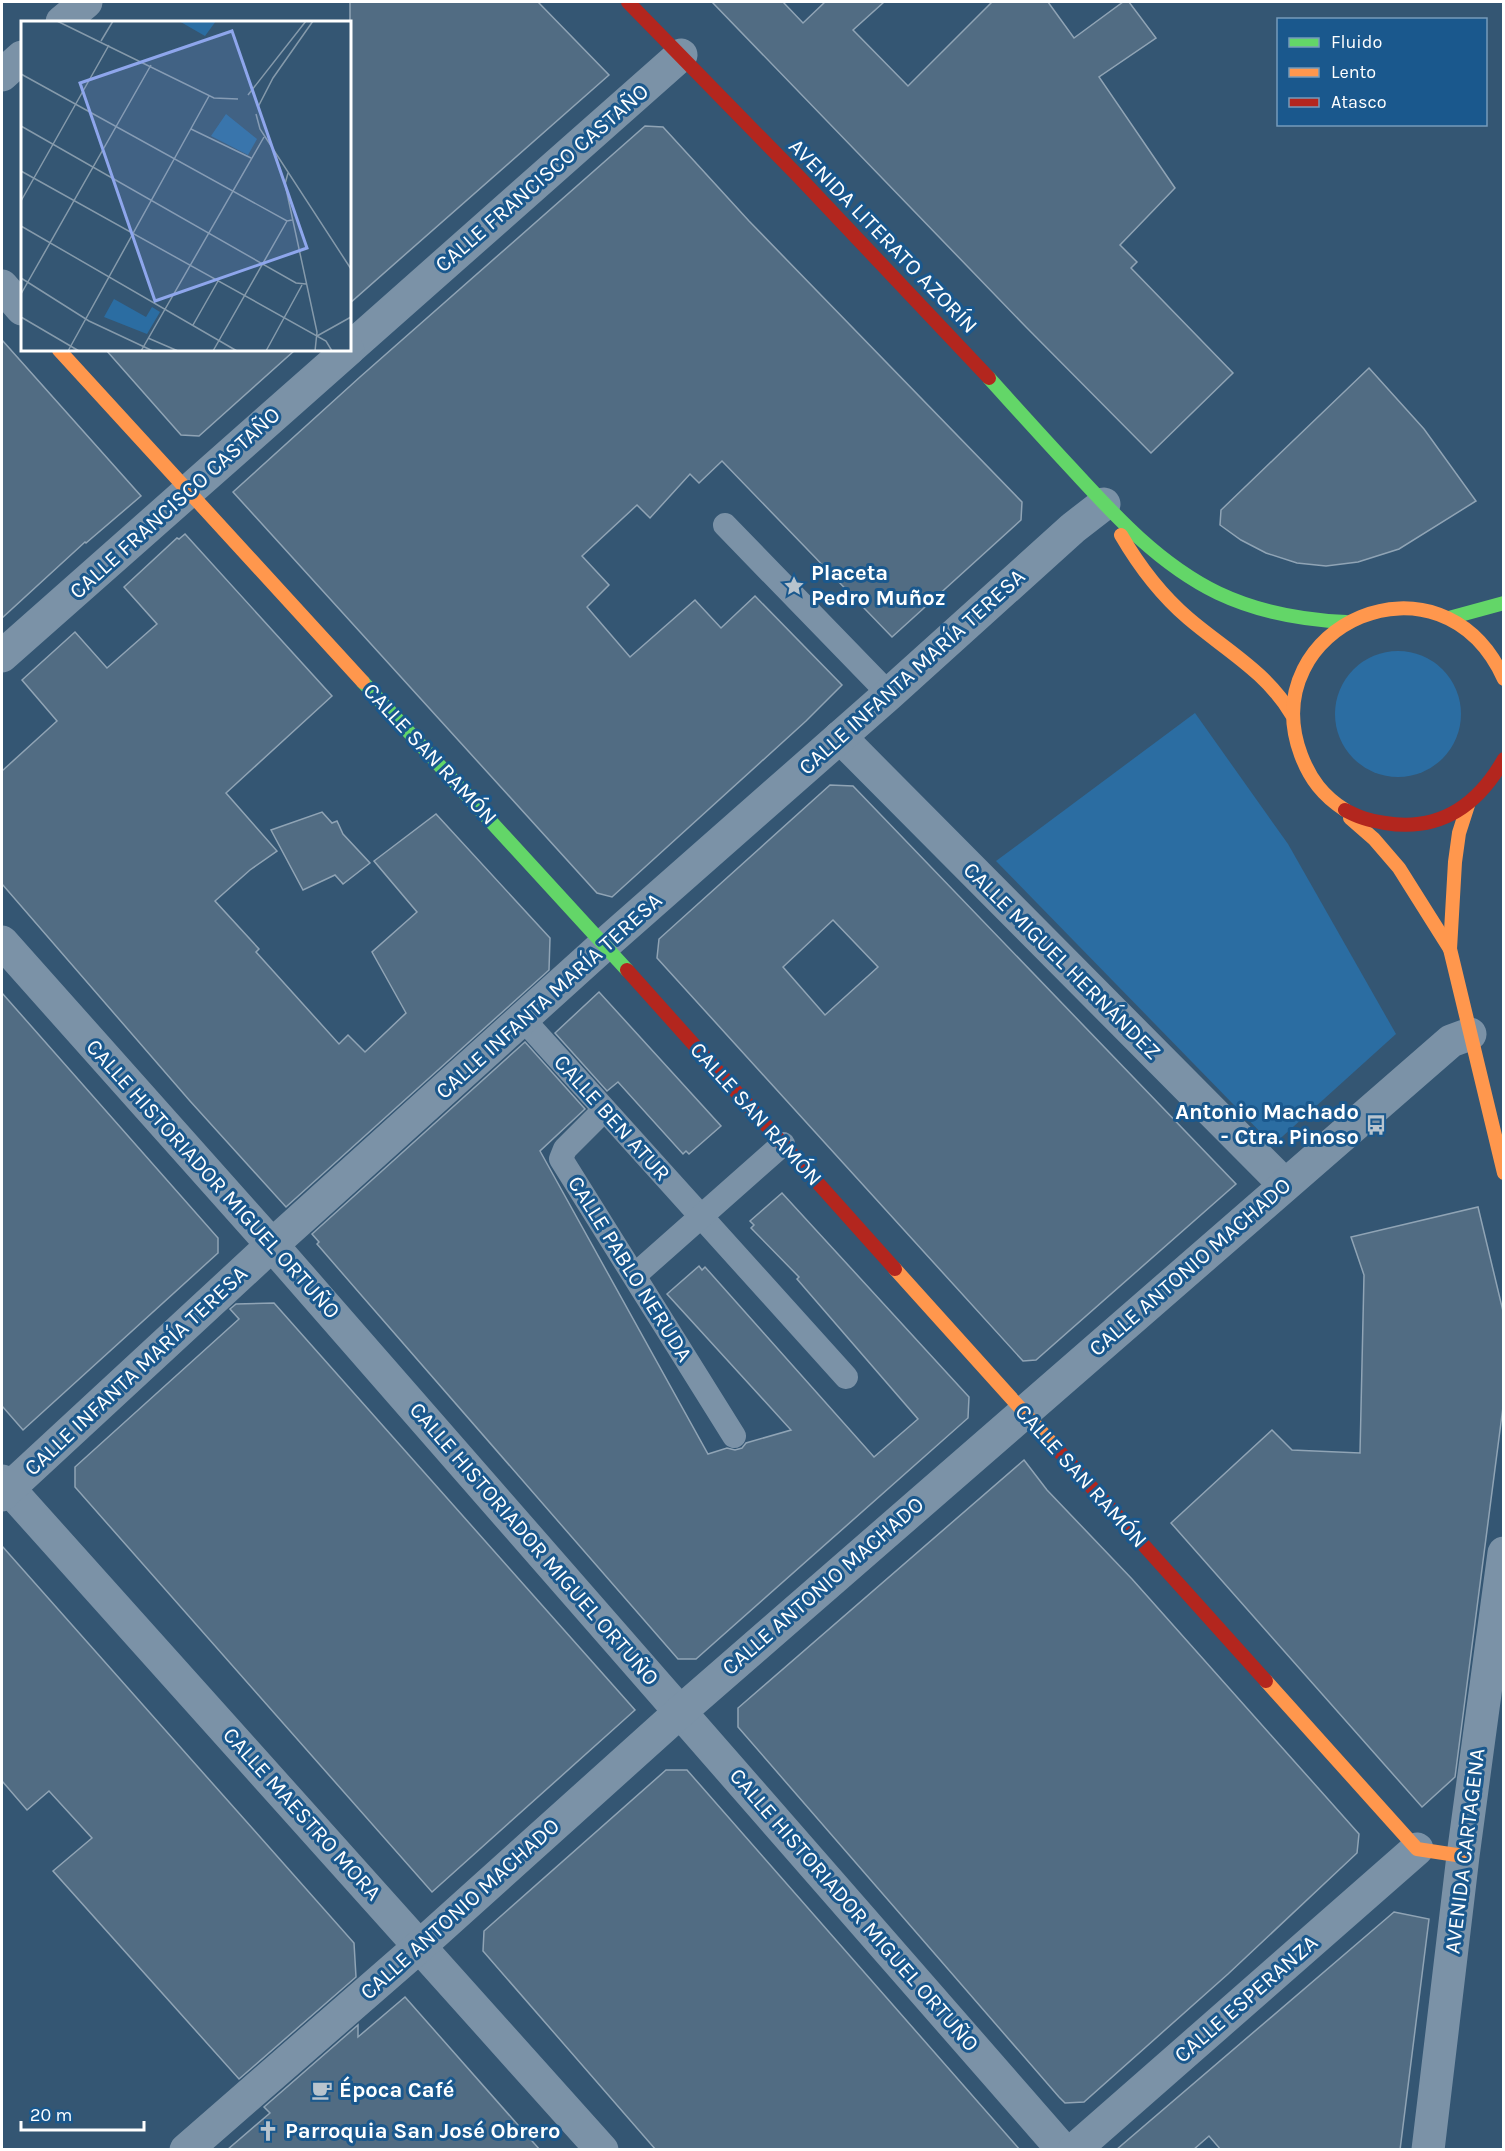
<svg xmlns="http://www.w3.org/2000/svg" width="1505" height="2151" font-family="Karla,sans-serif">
  <rect width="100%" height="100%" fill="#345673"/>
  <g fill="#2b6da2">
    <circle cx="1398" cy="714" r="63"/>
    <path d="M1195,713L1288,844L1396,1034L1273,1145L996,861Z"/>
  </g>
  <g fill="#516c83" stroke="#90a4b5" stroke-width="1.5" fill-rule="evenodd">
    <path d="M350,2H538L609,75L350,303Z"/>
    <path d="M712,2H783L803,23L825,2H884L853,30L908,86L992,2H1048L1074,38L1123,2H1129L1156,38L1099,77L1175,188L1120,245L1137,262L1131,268L1233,373L1151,453L1026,327Z"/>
    <path d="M645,126L663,127L749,221L1022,502L1021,520L892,637L722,461L699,483L690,474L650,518L637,505L582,556L609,585L587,607L630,657L695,600L721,628L755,596L842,685L806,721L612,897L597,893L233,492L360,377Z"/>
    <path d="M2,340L141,496L86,543L85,542L2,618Z"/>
    <path d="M106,350H295L199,436L181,435Z"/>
    <path d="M1369,368L1424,429L1476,501L1399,549L1358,562L1326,566L1297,563L1266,553L1241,540L1220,525L1221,510Z"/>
    <path d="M185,534L332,696L226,793L277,851L250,870L215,901L259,949L256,952L339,1044L348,1035L365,1052L406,1013L372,952L417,912L374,861L436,814L550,938L549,970L286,1207L190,1101L2,884V771L57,721L22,680L75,632L107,668L157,624L124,587L177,538L179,539Z"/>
    <path d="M830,785L853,786L1236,1184L1036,1360L1023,1361L657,958L659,939ZM833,920L878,967L825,1015L783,967Z"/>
    <path d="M322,812L332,823L337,821L343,834L370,863L343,884L335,875L303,890L271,830Z"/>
    <path d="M599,992L721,1126L689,1154L686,1151L683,1154L618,1082L607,1091L555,1033Z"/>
    <path d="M2,993L218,1238V1253L23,1430L2,1406Z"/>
    <path d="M525,1042L585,1109L540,1151L708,1454L727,1448L735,1450L742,1448L746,1443L791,1430L667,1294L699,1266L702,1270L705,1267L874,1457L918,1419L797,1279L799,1277L751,1228L754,1225L750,1221L782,1193L969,1397L968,1418L696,1659H678L362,1296L317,1244L319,1242L312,1234Z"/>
    <path d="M1478,1207L1503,1311V1407L1455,1777L1422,1807L1171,1523L1272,1430L1292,1450L1360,1453L1364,1275L1351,1237Z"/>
    <path d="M274,1303L635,1710L432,1892L75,1487V1467L239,1319L230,1309L236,1304Z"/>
    <path d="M1024,1460L1047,1490L1132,1579L1359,1834L1357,1853L1228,1974L1084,2102L1065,2103L1059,2097L738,1727V1708Z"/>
    <path d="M2,1546L354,1943L356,1977L239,2079L53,1871L92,1838L49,1791L27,1810L2,1781Z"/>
    <path d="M666,1770H687L1020,2150H656L483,1951L484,1931Z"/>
    <path d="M1394,1912L1429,1919L1400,2150H1221L1209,2136L1193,2150H1116Z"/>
    <path d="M405,1997L540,2150H227L270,2113L264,2107L358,2025V2037Z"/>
  </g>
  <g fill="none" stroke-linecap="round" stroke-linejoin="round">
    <g stroke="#7b92a7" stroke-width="24">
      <path d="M725,525L889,694"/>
      <path d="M523,1019L846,1377"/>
      <path d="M604,1110L565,1149L561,1159L734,1436"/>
      <path d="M635,1275L783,1144"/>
    </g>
    <g stroke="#7b92a7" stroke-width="33">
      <path d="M62,22L86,2"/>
      <path d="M2,75L22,57"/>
      <path d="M2,286L22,309"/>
      <path d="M350,348L681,55"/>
      <path d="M2,656L348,350"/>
      <path d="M840,737L1285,1185"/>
      <path d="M2,942L272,1245L1063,2150"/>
      <path d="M2,1481L602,2150"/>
      <path d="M2,1495L272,1245L604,945L889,694L1073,528L1104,504"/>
      <path d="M186,2150L420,1946L680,1712L1451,1041L1470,1034"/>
      <path d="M1074,2150L1417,1849"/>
      <path d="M1428,2150L1463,1856L1504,1553"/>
    </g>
    <g stroke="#63d668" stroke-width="14">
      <path d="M989,378C1017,409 1044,439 1072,469C1115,516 1160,565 1218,593C1258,612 1302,620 1346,622"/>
      <path d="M1449,618L1504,603"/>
      <path d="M363,682L627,970"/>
    </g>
    <g stroke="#ff974d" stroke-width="14">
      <path d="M59,350L363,682"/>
      <path d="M1121,535C1139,566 1160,594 1188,618C1224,649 1267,672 1292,715"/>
      <path d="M1468,805L1459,833L1455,862L1450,949L1504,1173"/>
      <path d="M1345,810C1323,796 1310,779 1301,755C1253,626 1441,541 1504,679"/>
      <path d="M1350,818L1374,839L1399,868L1450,949"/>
      <path d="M895,1269L1058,1450"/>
      <path d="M1266,1681L1417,1849L1463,1856"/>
    </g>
    <g stroke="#b3261e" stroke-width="14">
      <path d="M628,2L800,178L989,378"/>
      <path d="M1345,810C1360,818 1368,820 1385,823C1440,832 1478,805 1504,759"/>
      <path d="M627,970L895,1269"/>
      <path d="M1058,1450L1266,1681"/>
    </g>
  </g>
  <defs>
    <g id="sight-bare" transform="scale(1.62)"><path d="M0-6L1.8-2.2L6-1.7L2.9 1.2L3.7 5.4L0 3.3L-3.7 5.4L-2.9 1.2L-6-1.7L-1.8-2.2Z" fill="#b8c4ce" stroke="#1a588d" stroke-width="2.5" paint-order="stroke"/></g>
    <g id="bus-bare" transform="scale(1.62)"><path d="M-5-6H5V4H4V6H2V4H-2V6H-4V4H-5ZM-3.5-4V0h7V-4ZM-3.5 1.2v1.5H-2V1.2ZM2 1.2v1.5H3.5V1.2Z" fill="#b8c4ce" stroke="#1a588d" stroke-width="2.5" paint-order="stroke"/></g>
    <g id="cafe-bare" transform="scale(1.62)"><path d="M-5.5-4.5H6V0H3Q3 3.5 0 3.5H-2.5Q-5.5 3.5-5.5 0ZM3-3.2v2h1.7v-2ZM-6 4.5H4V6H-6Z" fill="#b8c4ce" stroke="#1a588d" stroke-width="2.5" paint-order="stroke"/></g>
    <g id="church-bare" transform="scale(1.62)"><path d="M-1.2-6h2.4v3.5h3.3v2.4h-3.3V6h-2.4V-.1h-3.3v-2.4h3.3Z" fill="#b8c4ce" stroke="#1a588d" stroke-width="2.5" paint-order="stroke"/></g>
  </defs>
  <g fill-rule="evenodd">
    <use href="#sight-bare" x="794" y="586"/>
    <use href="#bus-bare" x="1376" y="1125"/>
    <use href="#cafe-bare" x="322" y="2090"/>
    <use href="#church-bare" x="268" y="2131"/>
  </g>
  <g text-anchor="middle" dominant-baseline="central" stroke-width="6" stroke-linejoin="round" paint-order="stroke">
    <g font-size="22" fill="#fff" stroke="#1a588d">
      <text transform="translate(542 178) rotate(-41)">CALLE FRANCISCO CASTAÑO</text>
      <text transform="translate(883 236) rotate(46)">AVENIDA LITERATO AZORÍN</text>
      <text transform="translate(175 503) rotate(-42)">CALLE FRANCISCO CASTAÑO</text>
      <text transform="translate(912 672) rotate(-42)">CALLE INFANTA MARÍA TERESA</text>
      <text transform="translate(430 754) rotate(47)">CALLE SAN RAMÓN</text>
      <text transform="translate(1062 961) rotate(45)">CALLE MIGUEL HERNÁNDEZ</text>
      <text transform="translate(549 996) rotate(-42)">CALLE INFANTA MARÍA TERESA</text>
      <text transform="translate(756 1114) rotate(48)">CALLE SAN RAMÓN</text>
      <text transform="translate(612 1118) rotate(48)">CALLE BEN ATUR</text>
      <text transform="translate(213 1179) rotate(48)">CALLE HISTORIADOR MIGUEL ORTUÑO</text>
      <text transform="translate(1190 1267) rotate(-41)">CALLE ANTONIO MACHADO</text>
      <text transform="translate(630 1269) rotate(58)">CALLE PABLO NERUDA</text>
      <text transform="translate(136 1371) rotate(-43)">CALLE INFANTA MARÍA TERESA</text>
      <text transform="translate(1081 1476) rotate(48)">CALLE SAN RAMÓN</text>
      <text transform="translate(534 1544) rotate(49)">CALLE HISTORIADOR MIGUEL ORTUÑO</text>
      <text transform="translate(823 1586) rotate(-41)">CALLE ANTONIO MACHADO</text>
      <text transform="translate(302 1814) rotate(48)">CALLE MAESTRO MORA</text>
      <text transform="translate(1465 1851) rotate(-83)">AVENIDA CARTAGENA</text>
      <text transform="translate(460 1909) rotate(-42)">CALLE ANTONIO MACHADO</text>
      <text transform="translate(854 1910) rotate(49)">CALLE HISTORIADOR MIGUEL ORTUÑO</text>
      <text transform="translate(1246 1999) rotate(-41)">CALLE ESPERANZA</text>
    </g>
    <g font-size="22" font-weight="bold" fill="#fff" stroke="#1a588d" text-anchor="start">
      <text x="811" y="573">Placeta<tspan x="811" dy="25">Pedro Muñoz</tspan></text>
      <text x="1359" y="1112" text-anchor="end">Antonio Machado<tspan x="1359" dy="25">- Ctra. Pinoso</tspan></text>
      <text x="339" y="2090">Época Café</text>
      <text x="285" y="2131">Parroquia San José Obrero</text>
    </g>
  </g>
  <g transform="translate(21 21)">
    <rect width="330" height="330" fill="#345673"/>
    <path d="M158,0H195L184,15ZM205,93L236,118L227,134L190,115ZM93,278L125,296L131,286L139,291L126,313L83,296Z" fill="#2b6da2"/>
    <path fill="none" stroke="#859aab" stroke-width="1.5" d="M36,0L193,77L217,78M80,20L92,0M0,53L266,200L271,199M227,74L285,0M237,86L252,57L292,0M235,93L239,108L330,248M0,105L275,262L285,263M170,108L230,137M0,150L305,320L311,330M267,152L264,163L296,311L294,330M0,180L88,24M0,205L216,330M0,257L68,300L132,330M0,273L130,44M0,296L58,330M172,304L197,260M296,315L330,296M127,317L157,330M47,330L188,75M120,330L243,116M192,330L266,200M245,330L281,264"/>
    <path fill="#8ea6ec" fill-opacity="0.15" stroke="#8ea6ec" stroke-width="3" d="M211,10L286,227L134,280L59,62Z"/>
    <rect width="330" height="330" fill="none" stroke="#fff" stroke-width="3"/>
  </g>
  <rect width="1505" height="2151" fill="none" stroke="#ffffff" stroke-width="6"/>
  <rect x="1277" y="18" width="210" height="108" fill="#1a588d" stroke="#769bbb" stroke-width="1.5"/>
  <rect x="1289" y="38" width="30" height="9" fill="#63d668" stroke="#769bbb" stroke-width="1.5"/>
  <text x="1331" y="48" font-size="18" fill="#ffffff">Fluido</text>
  <rect x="1289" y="68" width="30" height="9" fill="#ff974d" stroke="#769bbb" stroke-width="1.5"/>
  <text x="1331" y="78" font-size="18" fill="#ffffff">Lento</text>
  <rect x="1289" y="98" width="30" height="9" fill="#b3261e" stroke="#769bbb" stroke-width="1.5"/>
  <text x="1331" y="108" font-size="18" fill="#ffffff">Atasco</text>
  <path d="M21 2121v9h123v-9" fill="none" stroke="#ffffff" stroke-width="3"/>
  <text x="30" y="2121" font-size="18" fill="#ffffff" stroke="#1a588d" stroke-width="4.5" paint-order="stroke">20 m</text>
</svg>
